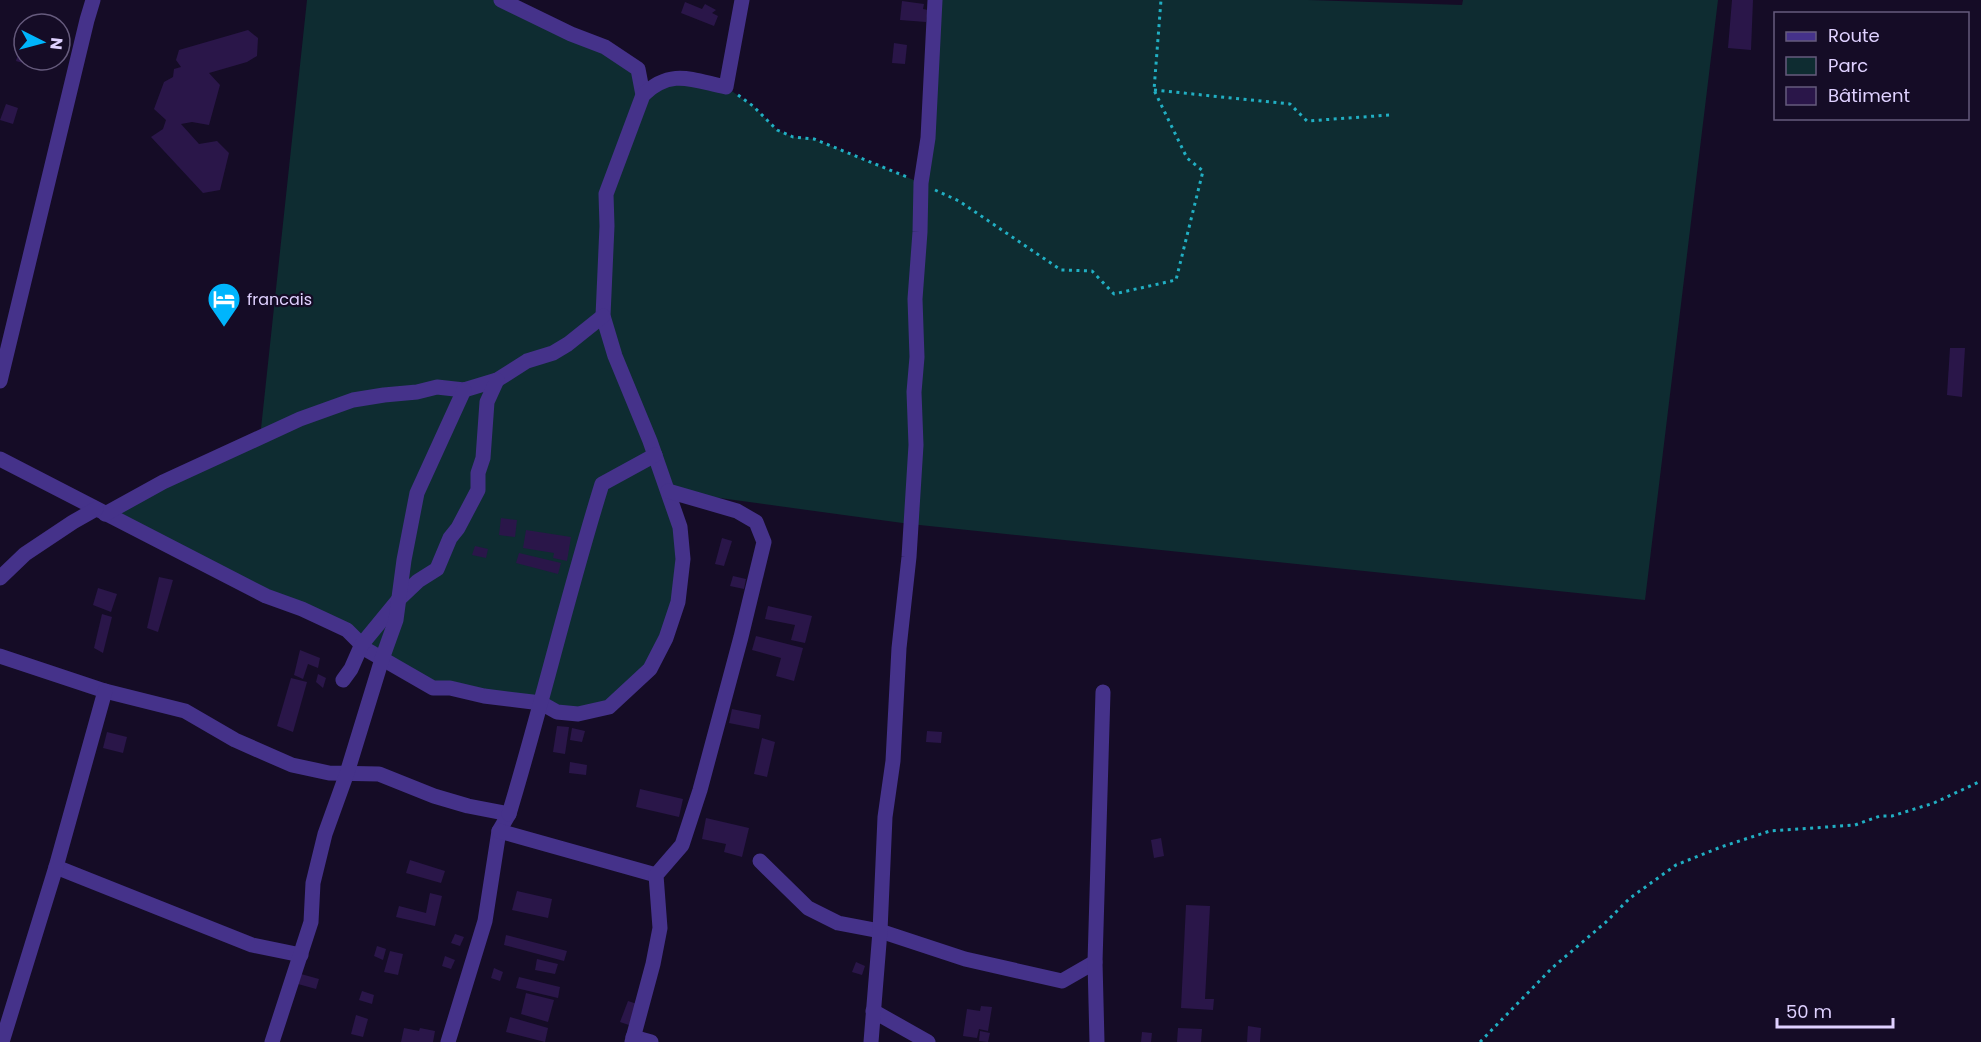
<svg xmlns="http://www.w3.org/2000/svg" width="1981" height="1042" font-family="Poppins,sans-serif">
  <rect width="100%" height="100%" fill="#150c26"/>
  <path fill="#0e2c31" d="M307,0H495L638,69L643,95L672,78L726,87L753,106L777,130L793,137L814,139L921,183L935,0H1308L1462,5L1463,0H1718L1645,600L910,524L668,491L682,549L666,638L619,699L578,714L433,688L347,630L105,514L260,438Z"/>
  <g fill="#2a1649">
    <path d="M1732,0H1753L1751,50L1728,48Z"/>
    <path d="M902,1L924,4L923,9L928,10L926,22L900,20Z"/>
    <path d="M685,2L702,9L705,4L716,10L712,13L718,16L714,26L681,13Z"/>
    <path d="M248,30L258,38L257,56L247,62L209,73L220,85L209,125L192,122L181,124L199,144L217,141L229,153L220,190L203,193L151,137L163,129L166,120L154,109L164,82L173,77L174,69L181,67L176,60L179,50Z"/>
    <path d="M22,41L24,42V60H31L30,65L16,61Z"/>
    <path d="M894,43L907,45L905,64L892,63Z"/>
    <path d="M6,104L18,108L13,124L0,120Z"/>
    <path d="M1950,348H1965L1962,397L1947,395Z"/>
    <path d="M501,518L517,520L515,537L499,535Z"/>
    <path d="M526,530L571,537L567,561L553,558L554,553L523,548Z"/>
    <path d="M722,538L732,541L724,566L715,564Z"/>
    <path d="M475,546L488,549L486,558L472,555Z"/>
    <path d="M519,553L561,563L558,574L516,563Z"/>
    <path d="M733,576L746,579L744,589L730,586Z"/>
    <path d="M159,577L173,580L158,632L147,628Z"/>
    <path d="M98,588L117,594L111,612L93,605Z"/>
    <path d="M768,606L812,616L805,643L791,640L795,625L765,619Z"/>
    <path d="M102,614L112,617L103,653L94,648Z"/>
    <path d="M756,636L803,648L794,681L776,676L781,658L752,650Z"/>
    <path d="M300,650L320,658L318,668L308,664L303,679L294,675Z"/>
    <path d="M318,674L326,678L323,688L316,682Z"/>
    <path d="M291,678L307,682L293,732L277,726Z"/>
    <path d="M732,709L761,715L759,729L729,723Z"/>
    <path d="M557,726L569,727L565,754L553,752Z"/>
    <path d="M572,728L585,731L582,742L570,740Z"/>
    <path d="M927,731L942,732L941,743L926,742Z"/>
    <path d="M107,732L127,737L123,753L103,748Z"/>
    <path d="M762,738L775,742L767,777L754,774Z"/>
    <path d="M570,762L587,765L586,775L569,773Z"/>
    <path d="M640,789L683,799L679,817L636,807Z"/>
    <path d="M706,818L749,828L742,857L724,852L726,844L702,839Z"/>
    <path d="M1161,838L1164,856L1154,858L1151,840Z"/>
    <path d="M410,860L445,871L441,883L406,873Z"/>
    <path d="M517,891L552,899L548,918L512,910Z"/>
    <path d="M430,893L442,896L435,926L396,917L399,906L426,913Z"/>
    <path d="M1186,905L1210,906L1205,999H1214L1213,1010L1181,1008Z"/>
    <path d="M455,934L464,937L460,946L451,943Z"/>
    <path d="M506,935L567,951L564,961L504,945Z"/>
    <path d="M377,946L386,949L383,960L374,956Z"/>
    <path d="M390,951L403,954L398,975L384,972Z"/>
    <path d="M445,956L455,960L451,969L442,966Z"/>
    <path d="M537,959L558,964L555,974L535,970Z"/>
    <path d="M856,962L865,966L862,975L852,972Z"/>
    <path d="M494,968L503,972L500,981L491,978Z"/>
    <path d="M301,974L319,979L316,989L298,984Z"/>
    <path d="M519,977L560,987L558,998L516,988Z"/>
    <path d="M362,991L374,995L372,1004L359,1000Z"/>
    <path d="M526,993L554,1000L548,1022L521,1014Z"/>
    <path d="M628,1001L637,1004L629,1025L620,1022Z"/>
    <path d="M981,1006L992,1007L988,1031L979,1029L977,1038L963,1036L967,1009L980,1011Z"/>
    <path d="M356,1015L368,1019L363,1037L351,1034Z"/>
    <path d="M510,1017L548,1028L545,1042L506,1032Z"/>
    <path d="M1248,1026L1261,1028L1260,1042H1247Z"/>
    <path d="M404,1028L419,1031L420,1028L435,1031L433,1042H401Z"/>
    <path d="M1178,1028L1202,1029L1201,1042H1177Z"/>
    <path d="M980,1031L990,1033L988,1042L979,1041Z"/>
    <path d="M1142,1032L1152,1033L1151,1042H1141Z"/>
  </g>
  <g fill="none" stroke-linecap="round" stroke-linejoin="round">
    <g stroke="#21afc3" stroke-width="3" stroke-dasharray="3 4.5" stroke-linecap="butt">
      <path d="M1154,90L1290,104L1307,121L1390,115"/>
      <path d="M738,95L753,106L777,130L793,137L814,139L907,177"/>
      <path d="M935,190L959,201L1061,270L1092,271L1114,294L1176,280L1203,171L1187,158L1154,90L1161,0"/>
      <path d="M1480,1042L1552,968L1606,922L1630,898L1676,865L1721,847L1770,831L1855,825L1880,816H1892L1934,803L1981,781"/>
    </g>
    <g stroke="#45328a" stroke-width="15">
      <path d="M501,0L571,34L605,47L638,69L643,95"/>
      <path d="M0,381L87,20L93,0"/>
      <path d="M0,459L266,596L302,609L347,630L367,650L433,688H450L484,696L541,703L557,712L578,714L609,707L650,669L666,638L678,602L683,559L680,527L650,441L615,356L603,316L607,226L606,194L643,95C671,68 692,80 726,87L742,0"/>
      <path d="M105,514L163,482L300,419L353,400L384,395L417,392L437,387L464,390L497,380L527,361L553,353L568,344L603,316"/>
      <path d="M0,578L25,554L73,522L96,509"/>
      <path d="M0,656L105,691L185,711L235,740L292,765L329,773L379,774L434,796L468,806L509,814L499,831L485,921L448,1042"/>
      <path d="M343,680L351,669L362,644L399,599L418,581L437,569L450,538L458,528L478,490V473L483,458L487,402L497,380"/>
      <path d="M509,814C542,705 568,593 602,484L655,455"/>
      <path d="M499,831L656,875"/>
      <path d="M760,861L808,908L838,923L880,931L965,959L1062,981L1095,962"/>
      <path d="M56,867L252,945L301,955"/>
      <path d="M873,1011L928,1042"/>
      <path d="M633,1037L651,1042"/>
      <path d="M2,1042L56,867L105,691"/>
      <path d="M272,1042L311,922L313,883L325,834L347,773L382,659L396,620L404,560L417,493L464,390"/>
      <path d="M632,1042L653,964L660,928L656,875L682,845L700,790L741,637L764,542L756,522L737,511L668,491"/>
      <path d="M871,1042L880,931L885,817L893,761L899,648L909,557L916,445L914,392L917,357L915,299L920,232L921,183L928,138L935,0"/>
      <path d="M1097,1042L1095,962L1103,692"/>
    </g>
  </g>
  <defs>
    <g id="hotel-pin" transform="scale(1.725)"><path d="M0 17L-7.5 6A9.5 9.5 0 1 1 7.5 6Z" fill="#00b5fc" stroke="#150c26"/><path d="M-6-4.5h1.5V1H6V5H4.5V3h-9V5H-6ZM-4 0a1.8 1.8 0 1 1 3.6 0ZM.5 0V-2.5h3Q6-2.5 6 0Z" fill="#fff"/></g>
  </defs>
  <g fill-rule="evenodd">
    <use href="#hotel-pin" x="224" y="299"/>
  </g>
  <g text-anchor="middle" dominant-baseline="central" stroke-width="4.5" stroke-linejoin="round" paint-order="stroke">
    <g font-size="16" fill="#dfd1ff" stroke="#150c26" text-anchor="start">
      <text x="247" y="299">francais</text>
    </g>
  </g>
  <rect x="1774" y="12" width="195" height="108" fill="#150c26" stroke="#665b7d" stroke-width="1.5"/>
  <rect x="1786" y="32" width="30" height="9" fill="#45328a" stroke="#665b7d" stroke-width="1.5"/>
  <text x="1828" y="42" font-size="18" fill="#dfd1ff">Route</text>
  <rect x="1786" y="57" width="30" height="18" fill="#0e2c31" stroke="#665b7d" stroke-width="1.5"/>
  <text x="1828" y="72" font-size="18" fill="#dfd1ff">Parc</text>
  <rect x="1786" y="87" width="30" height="18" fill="#2a1649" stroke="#665b7d" stroke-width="1.5"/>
  <text x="1828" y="102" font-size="18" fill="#dfd1ff">Bâtiment</text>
  <g transform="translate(42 42) rotate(96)"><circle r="28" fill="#150c26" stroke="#665b7d" stroke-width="1.5"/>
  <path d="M0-4.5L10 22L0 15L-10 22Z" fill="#00b5fc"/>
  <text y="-9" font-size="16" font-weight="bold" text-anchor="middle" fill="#dfd1ff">N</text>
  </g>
  <path d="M1777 1018v9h116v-9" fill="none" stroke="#dfd1ff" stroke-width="3"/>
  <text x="1786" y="1018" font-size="18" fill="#dfd1ff" stroke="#150c26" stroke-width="4.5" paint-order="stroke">50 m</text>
</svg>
